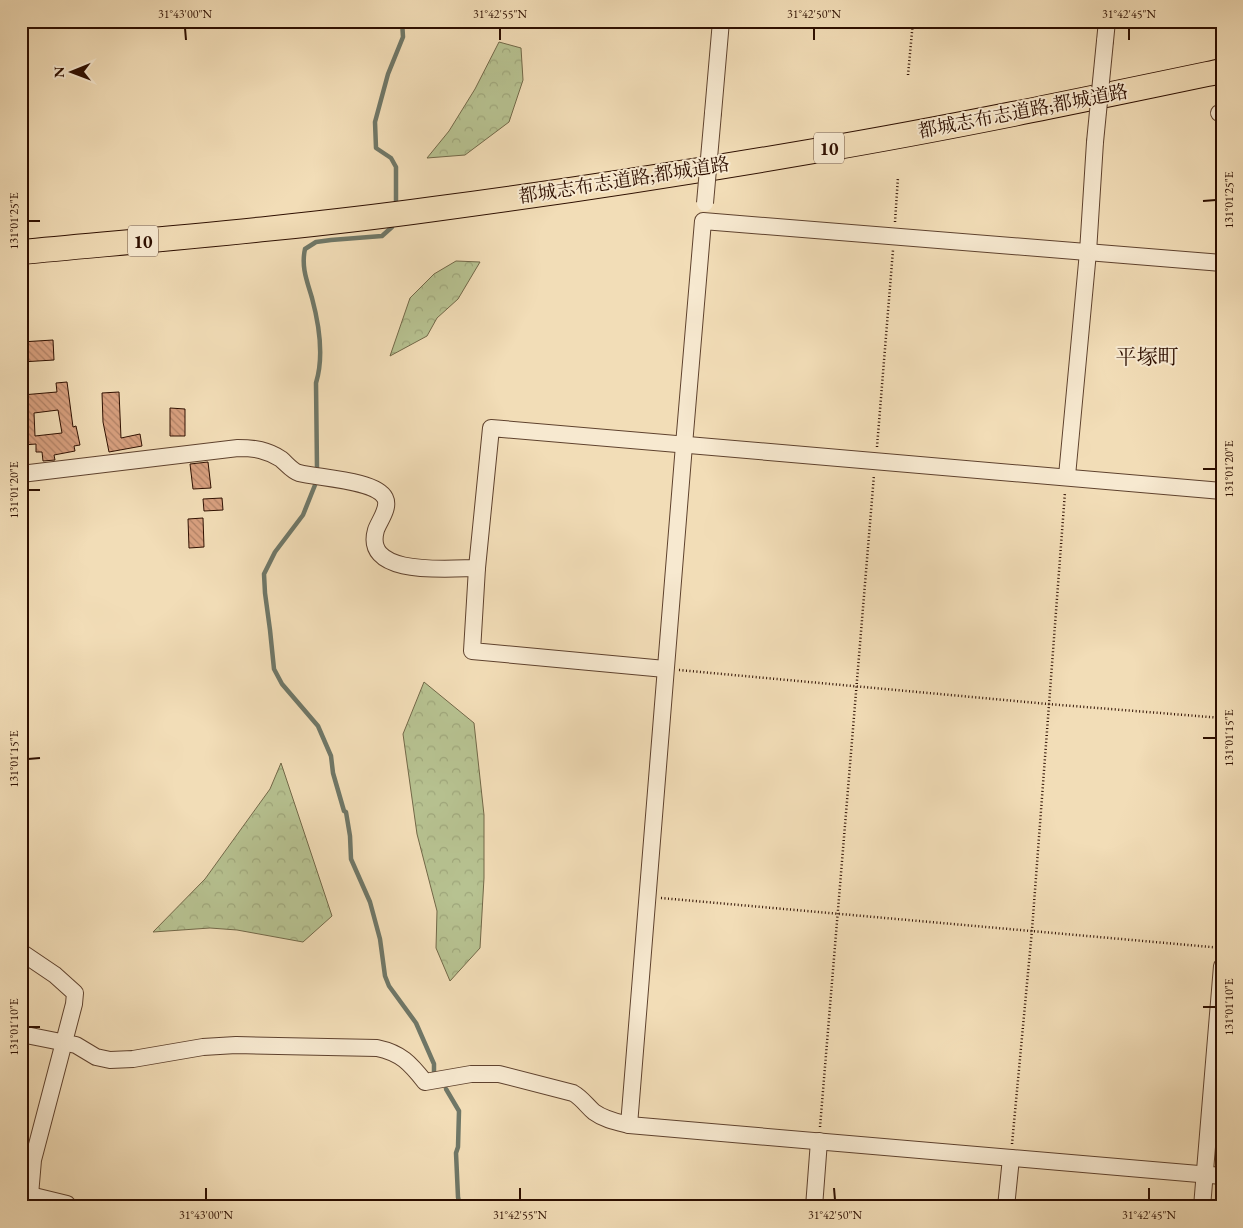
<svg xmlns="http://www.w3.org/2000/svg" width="1243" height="1228" font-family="'EB Garamond','Noto Serif JP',serif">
  <defs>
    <pattern id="forest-crowns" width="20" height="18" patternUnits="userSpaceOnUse" patternTransform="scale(1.25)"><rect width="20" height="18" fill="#b7c291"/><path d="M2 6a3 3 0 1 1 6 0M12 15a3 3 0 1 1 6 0" fill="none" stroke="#9ea67b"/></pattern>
    <pattern id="building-back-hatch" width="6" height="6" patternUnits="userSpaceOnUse" patternTransform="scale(1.25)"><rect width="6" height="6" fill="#d8a07f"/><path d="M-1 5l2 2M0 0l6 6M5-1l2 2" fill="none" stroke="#b08166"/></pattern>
  </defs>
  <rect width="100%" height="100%" fill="#f2ddb7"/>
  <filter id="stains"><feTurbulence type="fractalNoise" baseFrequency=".004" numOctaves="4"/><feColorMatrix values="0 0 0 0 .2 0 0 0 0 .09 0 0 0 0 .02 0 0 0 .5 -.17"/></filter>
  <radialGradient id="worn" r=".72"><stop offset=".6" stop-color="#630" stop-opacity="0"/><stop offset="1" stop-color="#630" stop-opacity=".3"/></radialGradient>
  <g fill="url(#forest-crowns)" stroke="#726848">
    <path d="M499,42L521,48L523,80L509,122L465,155L427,158L449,131L475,89Z"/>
    <path d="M456,261L480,262L458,299L437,318L427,336L390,356L410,298L434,274Z"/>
    <path d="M424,682L474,723L484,815V878L480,948L450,981L436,948L437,911L417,834L403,734Z"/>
    <path d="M281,763L332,916L303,942L237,930L210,928L153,932L205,879L270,789Z"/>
  </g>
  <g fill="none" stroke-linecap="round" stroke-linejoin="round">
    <g stroke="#6f7767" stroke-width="4.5">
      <path d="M396,207V167L391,158L376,148L375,122L388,74L403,37L402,21"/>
      <path d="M317,469L316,383C324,357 319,324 312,298C307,281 301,267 305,249L316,242L331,240L382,236L392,227L393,222"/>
      <path d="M315,485L303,515L275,552L264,574L265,593L270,630L274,669L282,684L318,726L331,756L333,773L344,811L346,812L350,836L351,859L370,902L380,939L385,976L389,986L416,1023L434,1064V1074"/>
      <path d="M446,1089L459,1111L458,1147L456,1153L458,1197L460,1207"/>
    </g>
  </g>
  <g fill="url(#building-back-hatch)" stroke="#2e0f00" fill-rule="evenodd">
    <path d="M53,340L54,360L21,362V342Z"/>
    <path d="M67,382L73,427L76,426L80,445L74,446L75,451L54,455L55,460L43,461L42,452H36V444L23,445L22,415H24L22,395L57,392L56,383ZM58,410L62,433L35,436L34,413Z"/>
    <path d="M119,392L121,438L140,434L142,446L109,452L103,422L102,393Z"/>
    <path d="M170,408L185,409V436H170Z"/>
    <path d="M208,462L211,488L193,489L190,464Z"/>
    <path d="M222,498L223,510L204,511L203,499Z"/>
    <path d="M203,518L204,547L189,548L188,519Z"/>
  </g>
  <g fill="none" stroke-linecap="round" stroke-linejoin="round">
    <g stroke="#5f422e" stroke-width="18">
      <g id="minor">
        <path d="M1105,41L1107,21"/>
        <path d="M713,113L721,21"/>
        <path d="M1219,113L1222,112"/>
        <path d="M21,474L238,448C255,448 267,450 281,459C287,464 292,471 299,473C318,478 376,480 385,498C390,508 379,521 376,530C362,578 452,568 477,568"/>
        <path d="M1067,476L1088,252L1095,142"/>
        <path d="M665,669L472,651L477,568L491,428L1222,491"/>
        <path d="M21,952L55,975L75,993L74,1004L33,1160L30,1195L21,1202"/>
        <path d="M21,1034L76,1045L96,1057L110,1060L133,1059L203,1047L236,1045L377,1048C401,1053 410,1063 425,1082L471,1074H499L573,1093C582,1098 587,1106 594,1112C605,1120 617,1122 629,1125L1222,1176"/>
        <path d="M629,1125L684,445L703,221L1222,263"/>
        <path d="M30,1195L67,1204L69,1207"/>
        <path d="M814,1207L819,1141"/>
        <path d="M1006,1207L1011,1158"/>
        <path d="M1202,1207L1222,966"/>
      </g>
    </g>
    <g stroke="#2e0f00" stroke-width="26">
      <path id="highway" d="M21,252C159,239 297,228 434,209C563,192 692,172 820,150C955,127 1088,99 1222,71"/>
    </g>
    <g stroke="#2e0f00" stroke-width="2.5" stroke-dasharray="1 2.5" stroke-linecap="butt">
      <path d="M908,75L913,21"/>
      <path d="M895,222L898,177"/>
      <path d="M877,447L893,250"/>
      <path d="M679,670L1048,704L1222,718"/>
      <path d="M661,898L1222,948"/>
      <path d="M820,1127L874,475"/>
      <path d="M1012,1144L1032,930L1065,492"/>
    </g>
    <use href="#minor" stroke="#f7e9d0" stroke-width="16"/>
    <use href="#highway" stroke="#f2ddb7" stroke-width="24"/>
    <g stroke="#5f422e" stroke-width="18" stroke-linecap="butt">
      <g id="minor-bridge">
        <path d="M1095,142L1105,41"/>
        <path d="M705,203L713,113"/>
      </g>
    </g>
    <use href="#minor-bridge" stroke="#f7e9d0" stroke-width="16"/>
  </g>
  <path fill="none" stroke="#2e0f00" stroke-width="2" d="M185,28L186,40M500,28V40M814,28V40M1129,28V40M1203,201L1216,200M28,221H40M1203,469H1216M28,490H40M1203,738H1216M28,759L40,758M1203,1007H1216M28,1027H40M206,1188V1200M520,1188V1200M834,1188L835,1200M1149,1188V1200"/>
  <g text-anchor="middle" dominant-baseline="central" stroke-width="4" stroke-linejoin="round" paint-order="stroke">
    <g fill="#f7e9d0" stroke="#6a503e" stroke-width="1">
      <rect x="814" y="132.5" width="30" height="31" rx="4"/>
      <rect x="128" y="225.5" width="30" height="31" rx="4"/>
    </g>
    <g font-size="18" font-weight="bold" fill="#2e0f00">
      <text x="829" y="148">10</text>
      <text x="143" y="241">10</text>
    </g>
    <g font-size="19" fill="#2e0f00" stroke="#f7e9d0">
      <text transform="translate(1023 111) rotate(-11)">都城志布志道路;都城道路</text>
      <text transform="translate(624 180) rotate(-9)">都城志布志道路;都城道路</text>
    </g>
    <g font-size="21" fill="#2e0f00" stroke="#f7e9d0">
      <text x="1147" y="356">平塚町</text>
    </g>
  </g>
  <rect width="1243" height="1228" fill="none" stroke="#f2ddb7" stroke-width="55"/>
  <g transform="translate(72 72) rotate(269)" stroke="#f7e9d0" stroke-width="4" paint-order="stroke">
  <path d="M0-4L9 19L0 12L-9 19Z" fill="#2e0f00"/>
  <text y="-8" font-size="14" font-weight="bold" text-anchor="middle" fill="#2e0f00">N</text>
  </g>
  <rect x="28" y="28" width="1188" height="1172" fill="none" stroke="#2e0f00" stroke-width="2"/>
  <g font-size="12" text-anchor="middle" fill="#2e0f00">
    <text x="185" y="18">31°43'00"N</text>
    <text x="500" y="18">31°42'55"N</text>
    <text x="814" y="18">31°42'50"N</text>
    <text x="1129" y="18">31°42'45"N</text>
    <text transform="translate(1229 200) rotate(-90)" y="4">131°01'25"E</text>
    <text transform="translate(14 221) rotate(-90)" y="4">131°01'25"E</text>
    <text transform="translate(1229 469) rotate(-90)" y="4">131°01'20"E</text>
    <text transform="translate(14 490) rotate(-90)" y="4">131°01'20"E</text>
    <text transform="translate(1229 738) rotate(-90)" y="4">131°01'15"E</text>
    <text transform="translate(14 759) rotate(-90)" y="4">131°01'15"E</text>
    <text transform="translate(1229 1007) rotate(-90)" y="4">131°01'10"E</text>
    <text transform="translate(14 1027) rotate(-90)" y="4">131°01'10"E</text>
    <text x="206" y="1219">31°43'00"N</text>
    <text x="520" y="1219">31°42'55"N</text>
    <text x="835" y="1219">31°42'50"N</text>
    <text x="1149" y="1219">31°42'45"N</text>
  </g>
  <rect width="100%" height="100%" filter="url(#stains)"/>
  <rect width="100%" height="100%" fill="url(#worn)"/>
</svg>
